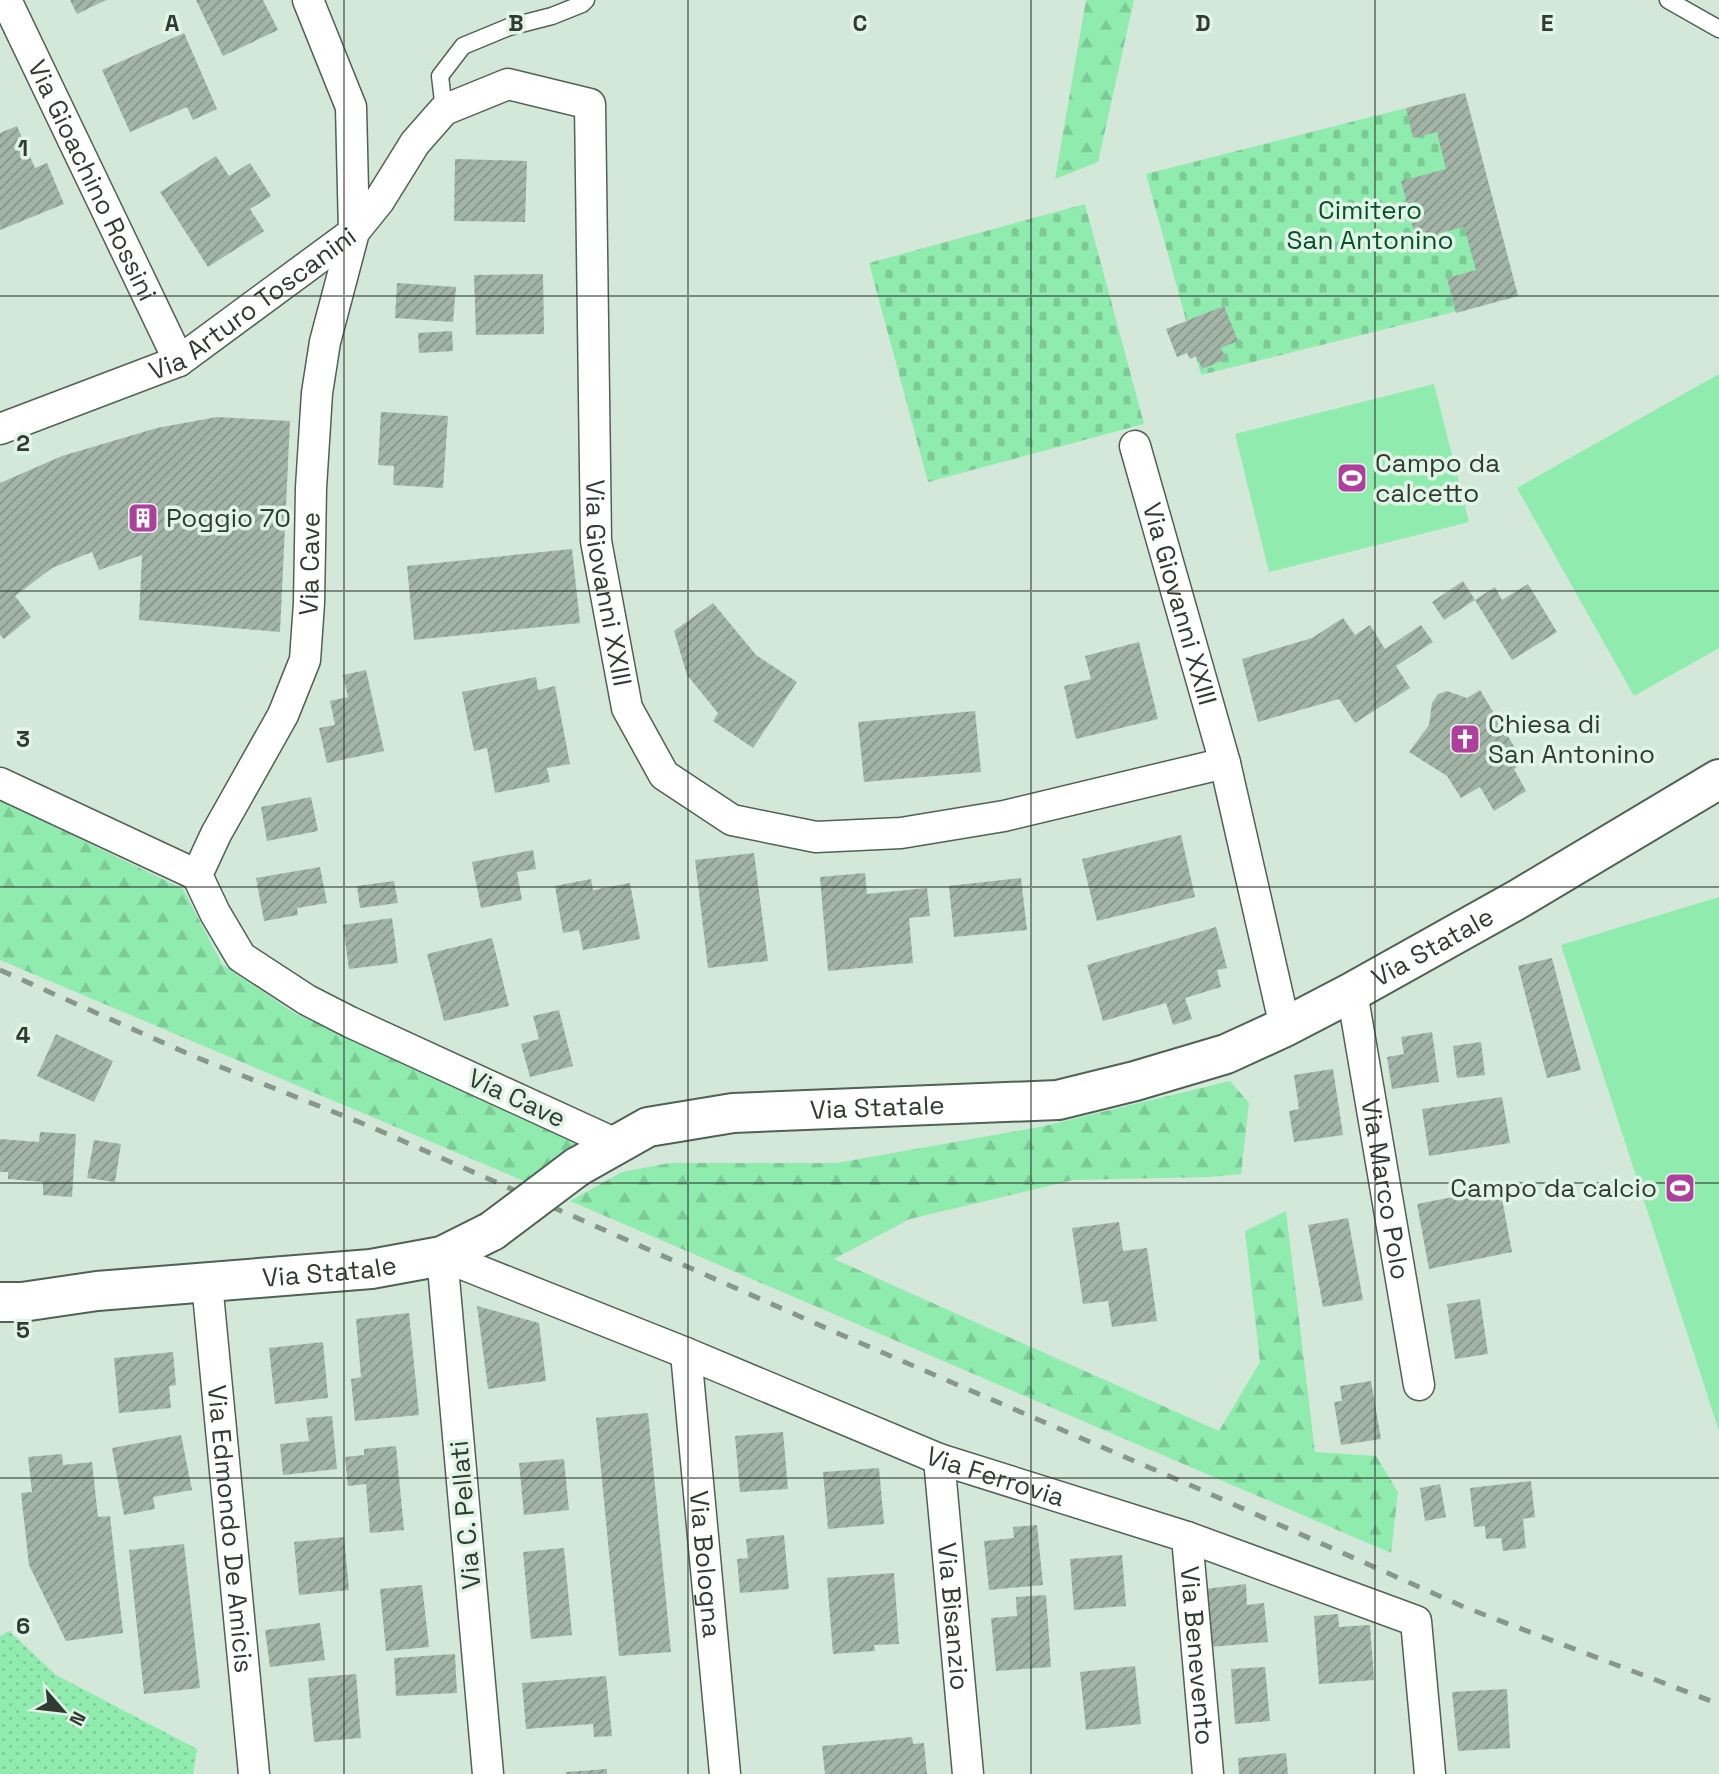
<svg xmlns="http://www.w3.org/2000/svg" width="1719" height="1774" font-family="'Space Grotesk',sans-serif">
  <defs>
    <pattern id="grass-dots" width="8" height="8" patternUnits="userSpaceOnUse" patternTransform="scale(1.75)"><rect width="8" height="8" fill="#8febae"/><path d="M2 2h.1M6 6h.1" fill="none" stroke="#7cca96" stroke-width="1.8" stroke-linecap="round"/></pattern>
    <pattern id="forest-firs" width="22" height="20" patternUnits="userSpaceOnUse" patternTransform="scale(1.75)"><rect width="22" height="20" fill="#8febae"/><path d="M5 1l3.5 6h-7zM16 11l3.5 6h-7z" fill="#7cca96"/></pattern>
    <pattern id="cemetery-stones" width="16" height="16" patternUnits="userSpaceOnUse" patternTransform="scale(1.75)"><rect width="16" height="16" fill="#8febae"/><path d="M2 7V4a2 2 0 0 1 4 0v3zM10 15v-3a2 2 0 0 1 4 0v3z" fill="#7cca96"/></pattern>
    <pattern id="building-hatch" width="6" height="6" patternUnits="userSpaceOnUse" patternTransform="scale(1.75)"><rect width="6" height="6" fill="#a2b5a7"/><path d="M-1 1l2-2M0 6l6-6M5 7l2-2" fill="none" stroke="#859489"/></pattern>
  </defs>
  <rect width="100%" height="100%" fill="#d4e8d9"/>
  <path fill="url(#grass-dots)" d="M9,1631L56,1675L197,1749L193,1774H0V1636Z"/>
  <g fill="url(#forest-firs)">
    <path d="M1086,0H1134L1098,162L1055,179Z"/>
    <path d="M0,800L183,889L222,964L294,1013L581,1144L524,1181L0,960Z"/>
    <path d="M1230,1081L1249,1103L1241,1174L1209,1177L1073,1180L910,1219L834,1259L1219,1431L1260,1362L1245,1231L1286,1211L1315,1452L1376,1456L1398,1492L1391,1553L570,1201L622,1172L670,1163H837L1044,1126Z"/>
  </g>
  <g fill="url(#cemetery-stones)">
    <path d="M1465,93L1518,296L1201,375L1146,174Z"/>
    <path d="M1085,204L1144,424L928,482L869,263Z"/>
  </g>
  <g fill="#8febae">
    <path d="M1719,374V648L1634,696L1517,488Z"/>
    <path d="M1434,384L1469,522L1269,572L1235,434Z"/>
    <path d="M1719,897V1431L1561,945Z"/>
  </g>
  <g fill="url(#building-hatch)">
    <path d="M70,0H106L77,14Z"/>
    <path d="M196,0H263L278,30L223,56Z"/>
    <path d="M184,33L217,109L193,120L187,107L130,132L102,70Z"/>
    <path d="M1465,93L1518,296L1456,313L1447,278L1476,270L1464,227L1416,239L1401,181L1446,169L1437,132L1413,138L1406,108Z"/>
    <path d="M17,126L35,168L47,163L64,204L0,230V133Z"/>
    <path d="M216,156L229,176L250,163L271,196L250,209L264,231L208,267L160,192Z"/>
    <path d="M455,159L527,161L525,222L454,221Z"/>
    <path d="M543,274L544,334L476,335L474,275Z"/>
    <path d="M397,283L456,287L453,322L395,318Z"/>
    <path d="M1224,306L1238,341L1221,348L1226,359L1202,369L1197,356L1190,359L1187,353L1177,357L1166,329Z"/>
    <path d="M452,331L453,351L419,353L418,333Z"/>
    <path d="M381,412L448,416L443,488L393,485L394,466L378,465Z"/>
    <path d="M217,417L290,421L280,632L139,620L142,555L99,570L92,552L52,568L15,596L31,617L4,639L0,635V483L62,456L157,428Z"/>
    <path d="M572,549L580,623L414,640L407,566Z"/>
    <path d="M1463,581L1475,600L1444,620L1432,602Z"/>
    <path d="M1528,584L1557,632L1512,660L1475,600L1495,587L1502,600Z"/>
    <path d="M713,603L756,655L797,682L753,748L713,721L718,713L687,675L674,631Z"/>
    <path d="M1343,618L1355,635L1370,625L1385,649L1421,625L1433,642L1396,666L1410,688L1355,723L1339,699L1258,722L1242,659L1312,638Z"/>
    <path d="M1139,642L1158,719L1076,739L1064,686L1091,679L1085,656Z"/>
    <path d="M366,670L384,751L327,763L319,728L335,725L330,701L348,697L343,675Z"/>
    <path d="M536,677L538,690L555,686L570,764L547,768L550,782L495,793L487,748L474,751L462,692Z"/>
    <path d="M1480,690L1524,763L1514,769L1526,791L1494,811L1480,787L1461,798L1447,776L1409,752L1429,725L1432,703L1438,694L1447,691L1467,698Z"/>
    <path d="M975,711L981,772L864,782L858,722Z"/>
    <path d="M311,797L318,831L267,841L261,807Z"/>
    <path d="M1181,835L1195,897L1097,921L1082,859Z"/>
    <path d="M533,850L536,869L517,872L522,900L481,908L472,862Z"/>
    <path d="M754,853L768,961L708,968L695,860Z"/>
    <path d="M320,867L327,903L297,908L298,915L264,921L256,878Z"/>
    <path d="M865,873L867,894L927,888L930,916L909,918L913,963L828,971L820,877Z"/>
    <path d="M1021,878L1027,930L954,937L949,886Z"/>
    <path d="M591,879L593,890L630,883L640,939L583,950L579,930L563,933L555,886Z"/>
    <path d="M394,881L398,903L360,908L357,886Z"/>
    <path d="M392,918L398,963L349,969L343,925Z"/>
    <path d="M1216,927L1227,968L1217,970L1221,987L1185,998L1192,1019L1173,1025L1166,1003L1103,1021L1087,965Z"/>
    <path d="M492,938L509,1006L444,1021L427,954Z"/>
    <path d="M1552,958L1581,1070L1547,1078L1518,966Z"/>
    <path d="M559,1010L573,1066L530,1077L521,1044L539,1039L533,1016Z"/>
    <path d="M1432,1032L1439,1082L1392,1089L1387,1057L1404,1054L1401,1037Z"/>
    <path d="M56,1034L113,1061L94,1102L37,1076Z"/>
    <path d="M1481,1042L1485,1075L1457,1078L1453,1046Z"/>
    <path d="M1333,1069L1343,1135L1294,1142L1289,1111L1299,1109L1294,1075Z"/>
    <path d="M1502,1097L1510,1143L1429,1156L1422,1109Z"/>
    <path d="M40,1132L76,1134L72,1197L43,1195V1182L8,1179V1172H0V1139L39,1142Z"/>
    <path d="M94,1140L121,1144L115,1182L87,1178Z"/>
    <path d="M1500,1188L1512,1252L1429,1269L1417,1204Z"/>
    <path d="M1348,1218L1363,1300L1323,1307L1308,1225Z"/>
    <path d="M1119,1222L1123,1251L1147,1248L1157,1321L1112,1327L1108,1301L1083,1304L1072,1228Z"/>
    <path d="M1480,1299L1488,1354L1455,1359L1447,1304Z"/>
    <path d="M477,1306L539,1323L546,1381L488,1389Z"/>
    <path d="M409,1313L419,1415L355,1421L351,1379L361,1377L356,1319Z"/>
    <path d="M323,1342L328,1398L275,1404L269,1348Z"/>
    <path d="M173,1352L176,1385L169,1386L171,1408L119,1413L114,1358Z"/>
    <path d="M1371,1381L1381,1439L1341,1445L1334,1402L1342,1401L1340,1386Z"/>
    <path d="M648,1413L671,1652L619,1656L596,1418Z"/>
    <path d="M332,1416L337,1469L283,1475L280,1444L309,1441L306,1418Z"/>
    <path d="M783,1432L788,1489L740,1492L735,1436Z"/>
    <path d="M181,1435L192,1490L153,1497L155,1509L124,1515L112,1448Z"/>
    <path d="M396,1446L404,1530L370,1533L366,1484L348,1486L345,1457L364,1455V1449Z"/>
    <path d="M62,1454L63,1465L92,1462L98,1517L110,1516L123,1633L66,1641L29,1565L21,1493L32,1492L28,1457Z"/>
    <path d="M564,1459L569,1510L524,1515L519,1463Z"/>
    <path d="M879,1468L884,1524L828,1529L823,1472Z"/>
    <path d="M1531,1481L1535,1517L1523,1519L1526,1548L1503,1551L1501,1538L1486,1539L1485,1526L1474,1527L1470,1488Z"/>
    <path d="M1440,1484L1446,1517L1425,1521L1420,1488Z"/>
    <path d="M1037,1525L1043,1585L989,1590L984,1541L1014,1538L1013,1527Z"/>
    <path d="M784,1535L789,1589L740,1593L737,1559L748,1558L746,1539Z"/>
    <path d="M344,1537L349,1590L299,1595L294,1542Z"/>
    <path d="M184,1544L200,1688L144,1694L129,1550Z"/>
    <path d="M564,1548L572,1635L531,1639L523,1552Z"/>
    <path d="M1122,1555L1126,1606L1074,1610L1070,1559Z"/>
    <path d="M894,1573L899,1644L874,1645L875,1651L833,1654L827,1578Z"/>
    <path d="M1246,1584L1247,1605L1264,1603L1268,1642L1210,1647L1205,1589Z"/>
    <path d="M422,1585L429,1647L386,1651L380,1589Z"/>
    <path d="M1046,1595L1051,1667L996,1671L991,1618L1017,1616L1016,1597Z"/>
    <path d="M1338,1614L1339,1627L1370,1625L1374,1680L1319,1684L1314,1616Z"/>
    <path d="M320,1623L325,1660L270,1667L265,1630Z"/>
    <path d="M455,1654L457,1693L396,1696L394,1658Z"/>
    <path d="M1135,1666L1141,1724L1086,1730L1080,1672Z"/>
    <path d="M1265,1667L1270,1721L1235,1724L1231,1669Z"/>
    <path d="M356,1674L361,1738L314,1742L308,1678Z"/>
    <path d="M606,1676L612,1736L594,1737L593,1724L526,1729L522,1683Z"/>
    <path d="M1507,1689L1510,1748L1458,1751L1452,1692Z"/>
    <path d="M912,1737L913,1744L924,1743L927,1774H825L822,1746Z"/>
    <path d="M1286,1753L1288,1774H1239L1238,1758Z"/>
    <path d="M607,1769V1774H566V1772Z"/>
  </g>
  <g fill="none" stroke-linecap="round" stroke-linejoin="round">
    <g stroke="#506155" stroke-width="19">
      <g id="lane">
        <path d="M1668,0L1719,29"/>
        <path d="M444,110L440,76L463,46L509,27L552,16L582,4L586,0"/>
      </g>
    </g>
    <g stroke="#506155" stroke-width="33">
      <g id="street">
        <path id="s1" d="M6,0L179,361"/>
        <path id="s2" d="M0,429L179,361L354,232L351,107L308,0"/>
        <path id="s3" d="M1135,446L1225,763L1285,1027"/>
        <path d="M0,783L197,875"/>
        <path id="s4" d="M1352,992L1419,1385"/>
        <path id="s5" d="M616,1144L350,1022L307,1000L241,957L215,913L197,875L216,834L283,715L305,660L309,603L311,488L317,393L325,342L354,232L379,201L415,143L444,110L508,84L590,104L596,541L627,708L664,775L732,820L816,837L901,833L1004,816L1225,763"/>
        <path id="s6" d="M207,1283L254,1774"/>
        <path id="s7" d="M686,1353L725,1774"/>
        <path id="s8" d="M939,1459L968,1774"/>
        <path id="s9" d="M1187,1537L1208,1774"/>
        <path id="s10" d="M488,1774L442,1256L686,1353L939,1459L1187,1537L1416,1621L1430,1774"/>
      </g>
    </g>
    <g stroke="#506155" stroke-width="42">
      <g id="secondary">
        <path id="s11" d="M577,1167L648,1127L733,1113L1058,1100L1135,1081L1226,1054L1285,1027L1352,992L1520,898L1719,779"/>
        <path id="s12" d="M0,1302H22L97,1291L371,1269L442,1256L492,1231"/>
      </g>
    </g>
    <use href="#lane" stroke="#fff" stroke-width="16"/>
    <use href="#street" stroke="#fff" stroke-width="30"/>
    <use href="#secondary" stroke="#fff" stroke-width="38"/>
    <path stroke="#88968b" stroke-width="5" stroke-dasharray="12 12" stroke-linecap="butt" d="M0,970L193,1056L369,1126L835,1332L1190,1485L1464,1607L1719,1704"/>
    <g stroke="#506155" stroke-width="42" stroke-linecap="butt">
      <path id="secondary-bridge" d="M492,1231L577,1167"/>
    </g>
    <use href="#secondary-bridge" stroke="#fff" stroke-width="38"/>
  </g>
  <path fill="none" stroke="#323a34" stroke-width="2" stroke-opacity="0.55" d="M344,0V1774M688,0V1774M1031,0V1774M1375,0V1774M0,296H1719M0,591H1719M0,887H1719M0,1183H1719M0,1478H1719"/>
  <defs>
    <g id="stadium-square" transform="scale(1.575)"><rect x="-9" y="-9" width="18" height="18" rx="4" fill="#ae3f9d" stroke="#e1f5e6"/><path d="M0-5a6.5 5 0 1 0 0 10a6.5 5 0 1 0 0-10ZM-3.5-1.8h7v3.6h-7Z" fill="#fff"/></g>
    <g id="building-square" transform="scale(1.575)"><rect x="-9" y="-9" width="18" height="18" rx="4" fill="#ae3f9d" stroke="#e1f5e6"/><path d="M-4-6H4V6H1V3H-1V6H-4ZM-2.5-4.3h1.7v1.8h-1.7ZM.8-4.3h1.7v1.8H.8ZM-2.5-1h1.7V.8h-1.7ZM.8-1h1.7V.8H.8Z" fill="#fff"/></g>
    <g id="church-square" transform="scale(1.575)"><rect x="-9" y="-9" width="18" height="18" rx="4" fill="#ae3f9d" stroke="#e1f5e6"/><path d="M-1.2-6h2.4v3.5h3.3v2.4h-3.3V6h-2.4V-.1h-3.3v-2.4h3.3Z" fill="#fff"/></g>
  </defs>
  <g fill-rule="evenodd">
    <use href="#stadium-square" x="1352" y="478"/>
    <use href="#building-square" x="143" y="518"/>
    <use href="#church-square" x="1465" y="739"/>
    <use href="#stadium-square" x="1680" y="1188"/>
  </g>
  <g text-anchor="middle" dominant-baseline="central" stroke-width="7" stroke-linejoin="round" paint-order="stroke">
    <g font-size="26" fill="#323a34" stroke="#e1f5e6">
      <text stroke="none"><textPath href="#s1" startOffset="200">Via Gioachino Rossini</textPath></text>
      <text stroke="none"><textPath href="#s2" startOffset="284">Via Arturo Toscanini</textPath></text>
      <text stroke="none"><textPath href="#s5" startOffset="850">Via Cave</textPath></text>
      <text stroke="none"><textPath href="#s5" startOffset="1972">Via Giovanni XXIII</textPath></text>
      <text stroke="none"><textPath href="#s3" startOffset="164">Via Giovanni XXIII</textPath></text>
      <text stroke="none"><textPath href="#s11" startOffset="900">Via Statale</textPath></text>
      <text transform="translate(517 1098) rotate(25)">Via Cave</text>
      <text stroke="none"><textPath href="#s11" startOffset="312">Via Statale</textPath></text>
      <text stroke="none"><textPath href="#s4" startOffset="200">Via Marco Polo</textPath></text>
      <text stroke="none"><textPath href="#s12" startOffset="331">Via Statale</textPath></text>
      <text stroke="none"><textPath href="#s10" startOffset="1116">Via Ferrovia</textPath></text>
      <text transform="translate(465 1515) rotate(-95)">Via C. Pellati</text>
      <text stroke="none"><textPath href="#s6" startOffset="247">Via Edmondo De Amicis</textPath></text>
      <text stroke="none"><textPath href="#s7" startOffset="212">Via Bologna</textPath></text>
      <text stroke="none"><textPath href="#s8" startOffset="158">Via Bisanzio</textPath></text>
      <text stroke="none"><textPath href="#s9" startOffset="119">Via Benevento</textPath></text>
    </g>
    <g font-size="26" fill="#06512b" stroke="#e1f5e6">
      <text x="1370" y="210">Cimitero<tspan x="1370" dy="30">San Antonino</tspan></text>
    </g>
    <g font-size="26" fill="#323a34" stroke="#e1f5e6" text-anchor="start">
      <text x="1375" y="463">Campo da<tspan x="1375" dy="30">calcetto</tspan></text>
      <text x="166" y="518">Poggio 70</text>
      <text x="1488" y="724">Chiesa di<tspan x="1488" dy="30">San Antonino</tspan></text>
      <text x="1657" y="1188" text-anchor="end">Campo da calcio</text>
    </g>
  </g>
  <g font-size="23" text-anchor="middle" font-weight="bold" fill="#323a34" stroke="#e1f5e6" stroke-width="7" stroke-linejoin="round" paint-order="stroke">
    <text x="172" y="31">A</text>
    <text x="516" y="31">B</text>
    <text x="860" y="31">C</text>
    <text x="1203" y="31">D</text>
    <text x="1547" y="31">E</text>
    <text x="23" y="156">1</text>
    <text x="23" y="451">2</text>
    <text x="23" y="747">3</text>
    <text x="23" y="1043">4</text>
    <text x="23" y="1338">5</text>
    <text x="23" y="1634">6</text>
  </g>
  <g transform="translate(63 1711) rotate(118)" stroke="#e1f5e6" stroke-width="5" paint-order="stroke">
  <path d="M0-5L12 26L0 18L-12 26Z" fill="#323a34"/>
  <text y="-10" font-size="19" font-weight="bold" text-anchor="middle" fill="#323a34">N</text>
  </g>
</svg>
